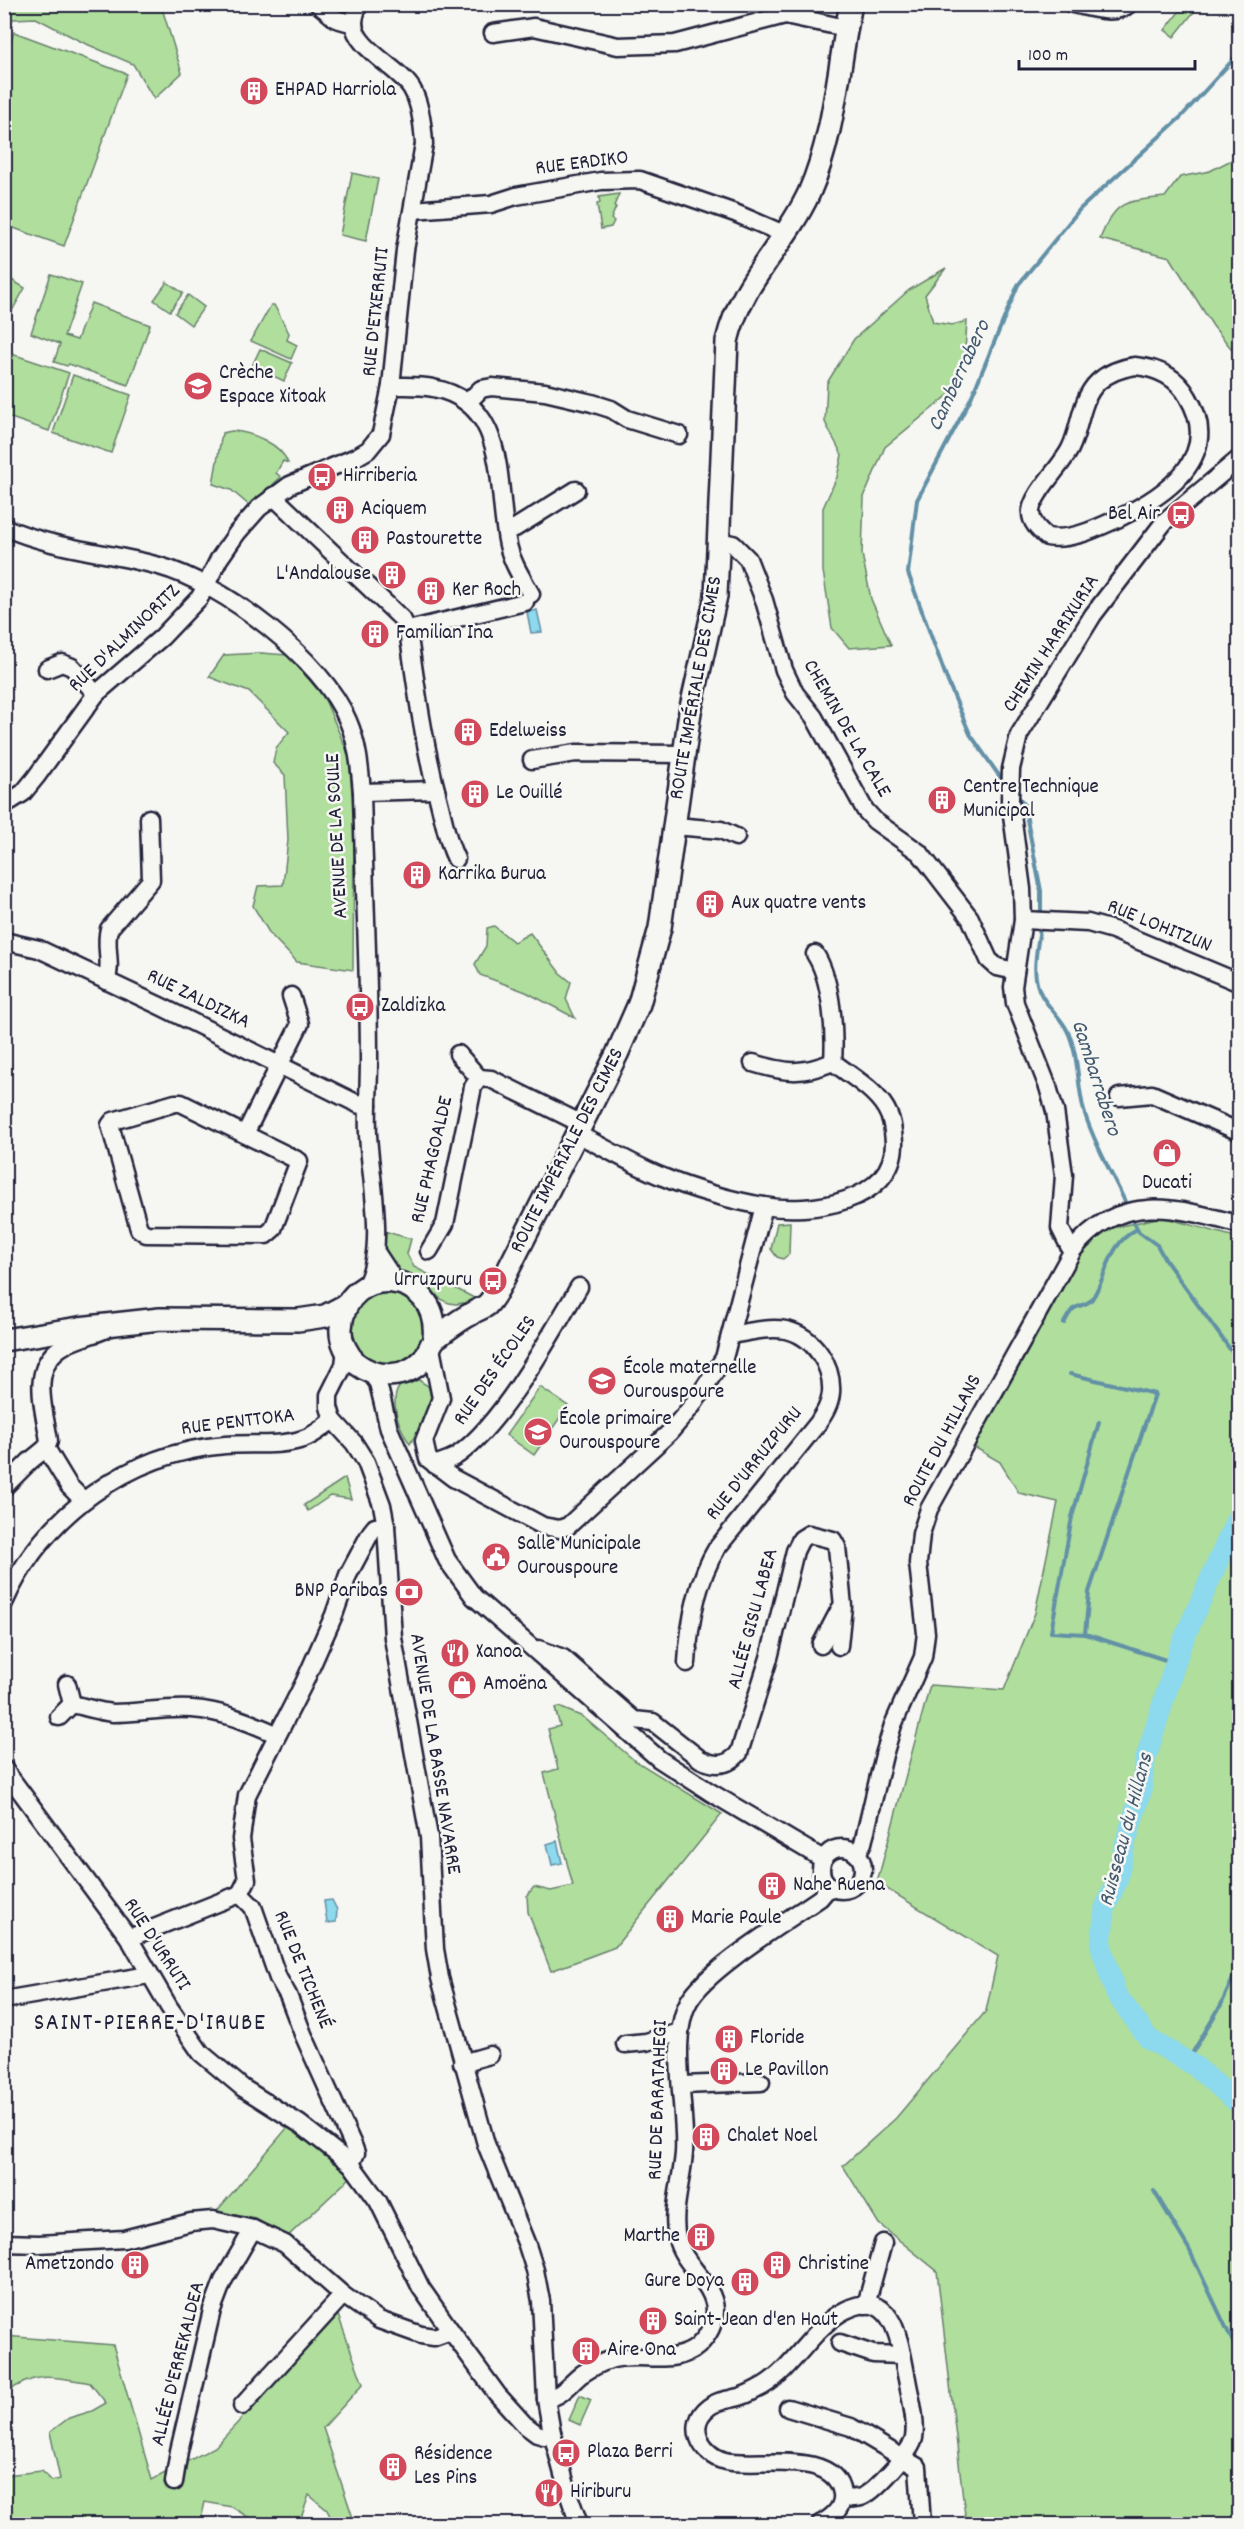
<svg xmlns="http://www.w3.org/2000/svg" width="1244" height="2529" font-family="Dekko,sans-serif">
  <rect width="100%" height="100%" fill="#f6f6f2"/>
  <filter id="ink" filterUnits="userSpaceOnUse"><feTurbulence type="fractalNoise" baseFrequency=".0167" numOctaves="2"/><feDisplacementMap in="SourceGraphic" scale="12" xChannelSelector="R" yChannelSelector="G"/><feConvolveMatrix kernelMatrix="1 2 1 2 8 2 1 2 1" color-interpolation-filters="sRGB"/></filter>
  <g filter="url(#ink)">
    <g fill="#afde9d" stroke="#68806c" stroke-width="1.5">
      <path d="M5,4L161,5L182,73L154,99L133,64L82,42L36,18L13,19L5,35Z"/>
      <path d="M1185,4L1192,5L1197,8L1174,37L1165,30Z"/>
      <path d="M14,32L127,74L64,246L5,225V59Z"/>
      <path d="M1239,156V358L1213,326L1170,257L1100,239C1116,199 1125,202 1165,197L1180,177L1210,171Z"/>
      <path d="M352,173L378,179L366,241L340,235Z"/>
      <path d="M619,194L614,206L616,207L611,219L614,221L611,227L601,229L597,204L600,203L599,197Z"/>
      <path d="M946,268L925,295L933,322L952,325L967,321L965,351L951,393L885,447L864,497L862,554L871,599L891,645L849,648L832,628L823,571V508L837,477L842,455L825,422L827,383L854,339L909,290Z"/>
      <path d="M51,274L82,284L64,336L77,340L91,303L150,325L128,385L69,364L67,366L54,362L60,344L31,333Z"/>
      <path d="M5,276L25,288L5,323Z"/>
      <path d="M167,282L183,293L170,311L154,300Z"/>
      <path d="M188,295L204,307L191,325L175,313Z"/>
      <path d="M271,305H274L289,333L287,340L297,345L291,359L251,341Z"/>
      <path d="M260,349L292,363L284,381L252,366Z"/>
      <path d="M12,354L69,373L49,431L5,416V375Z"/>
      <path d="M73,375L131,395L111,453L53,433Z"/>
      <path d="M232,431C252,432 281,444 288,463L283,461L276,473L281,477L250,506L231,490L213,484L222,433Z"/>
      <path d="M261,653L287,655L323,695L349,756L354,819L353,970L297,962L270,934L253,906L258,886L283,885L288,840L285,775L273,763L276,748L289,732L249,692L209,677L224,655Z"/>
      <path d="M494,926L514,942L530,933L560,973L571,982L566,999L575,1018L526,992L480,975L475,964L486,946L487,928Z"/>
      <path d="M1162,1217L1239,1238V2524H966L937,2271L879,2224L843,2166L896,2118L986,2011L998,1956L877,1883L930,1685L1004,1690L1035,1613L1058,1502L1019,1493L1000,1462L974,1447L1079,1257L1107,1229Z"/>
      <path d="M790,1222L789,1254L783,1259L777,1257L771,1249L777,1223Z"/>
      <path d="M384,1231L411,1239L407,1254L414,1267L476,1299C444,1312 441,1297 419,1281C414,1277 407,1276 402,1273C387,1265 384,1246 384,1231Z"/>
      <path d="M383,1289L414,1299L428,1329L420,1352L392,1369L361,1359L348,1329L361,1300Z"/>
      <path d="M417,1379L428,1386C438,1406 419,1427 410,1444C397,1426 381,1381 417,1379Z"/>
      <path d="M540,1387L568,1406L534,1455L506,1435Z"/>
      <path d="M345,1478L351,1499L330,1496L308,1511L304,1505Z"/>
      <path d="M559,1707L583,1717L634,1760L722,1814L615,1947L551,1971L528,1912L527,1895L534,1887L551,1891L573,1886L544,1773L558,1769L548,1729L560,1726L555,1708Z"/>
      <path d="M287,2128C314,2137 332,2158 352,2176L287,2237L256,2219L216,2212Z"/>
      <path d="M338,2315L363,2384L323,2428L355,2524H334L327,2510L309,2495L299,2524H259L232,2507L205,2502L200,2524H5V2475L42,2471L52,2481L60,2479L50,2432L69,2418L92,2411L106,2403L90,2383C55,2377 36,2370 5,2394V2336L113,2345L152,2480L215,2447Z"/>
      <path d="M580,2395L591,2400L580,2425L569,2420Z"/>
    </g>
    <g fill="#8dd9ed" stroke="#6290a6" stroke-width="1.5">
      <path d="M537,610L542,632L531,633L527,612Z"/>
      <path d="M557,1841L562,1863L552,1865L547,1844Z"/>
      <path d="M332,1900L337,1910L336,1922L327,1923L324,1901Z"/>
    </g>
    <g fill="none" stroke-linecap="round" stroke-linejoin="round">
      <g stroke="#6290a6" stroke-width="4">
        <path d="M1000,777L970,734L948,682L908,573L917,500L971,398L1018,285L1080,209L1181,117L1240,52"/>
        <path d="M1016,794L1024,804L1041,891V911"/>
        <path d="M1040,928C1037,950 1030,976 1042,996C1049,1008 1061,1018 1067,1030C1079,1054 1077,1085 1084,1111C1094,1144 1112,1173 1126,1204"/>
        <path d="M1132,1219L1139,1232L1157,1245L1166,1261L1240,1363"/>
        <path d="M1064,1323C1066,1319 1069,1314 1072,1310C1077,1305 1087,1306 1092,1299C1109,1273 1107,1245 1137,1229"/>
        <path d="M1070,1374L1155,1394L1089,1592L1085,1634"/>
        <path d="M1099,1422L1072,1517L1051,1632L1085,1634L1175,1663"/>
        <path d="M1187,2062L1221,2005L1240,1963"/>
        <path d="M1239,2104L1240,2103"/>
        <path d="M1154,2191L1189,2249L1240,2357"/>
      </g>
      <path stroke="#8dd9ed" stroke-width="21" d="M1240,1511L1180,1648L1145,1761L1141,1792L1125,1844L1117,1881L1105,1908L1101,1946L1116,1994L1149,2039L1195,2066L1239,2104L1240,2107"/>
      <g stroke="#22223b" stroke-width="21">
        <g id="minor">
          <path d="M318,4L336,19L354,24"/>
          <path d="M1072,4C1090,7 1114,17 1129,4"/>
          <path d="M493,33L534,27L618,46L675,44L785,15L846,28"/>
          <path d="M413,210L491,204L516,196L601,181L640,180L735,213L784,234"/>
          <path d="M1135,366C1157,368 1177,377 1188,397C1224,457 1165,496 1117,519C1095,529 1071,541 1047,537C1039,530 1030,522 1031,511C1033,493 1061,467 1070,449C1081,427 1080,399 1098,382C1109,372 1121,368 1135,366Z"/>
          <path d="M391,386C405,386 420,385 433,388C511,403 495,488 508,545C512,563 522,578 531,594"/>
          <path d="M467,403L481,389L492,387L545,392L592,403L611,409L627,419L679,435"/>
          <path d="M273,496L402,619L408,630C416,687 424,745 439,802C444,821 447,841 456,859"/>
          <path d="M4,527C54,549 107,552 159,566C222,583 323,659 348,721C358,744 360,768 362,792C364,882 369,971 369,1061C369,1085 367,1110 368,1134C370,1177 387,1249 365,1286"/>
          <path d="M506,529L515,528L576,490"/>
          <path d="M719,541L733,544L748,559L764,600L784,670L795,693L814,717L865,810L875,821L920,853L970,918L989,960L997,967L1015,971"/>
          <path d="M408,630L525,602"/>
          <path d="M47,669L62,663L72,667L96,694"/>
          <path d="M532,760L576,753L683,754"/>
          <path d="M362,792L436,790"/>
          <path d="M4,805L23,793L36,777L96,694L162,637L200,597L219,559L237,533L259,508L290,485L356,457L368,450L381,434L391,386L405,250L424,144C423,126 421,105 412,89C400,68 354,48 354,23C354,17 357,10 358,4"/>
          <path d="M675,826L721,830L736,837"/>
          <path d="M1023,920L1088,923L1113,930L1240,983"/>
          <path d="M4,941L39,949L160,1006L360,1105H368"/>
          <path d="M106,981C113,964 104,946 109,929L151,880L149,818"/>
          <path d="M458,1054L479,1078"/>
          <path d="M753,1063C786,1073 801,1075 833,1062"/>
          <path d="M1119,1097L1152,1094L1240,1132"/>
          <path d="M175,1103H181L299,1161L273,1229L266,1235L146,1234L139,1229L110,1125L113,1121Z"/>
          <path d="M245,1134L300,1024L291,996"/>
          <path d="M577,1134C606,1148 633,1165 663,1177C691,1189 733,1201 764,1206C809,1214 895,1203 894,1142C893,1132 893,1123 889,1115C880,1092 852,1077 833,1062C835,1031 832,980 815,954"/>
          <path d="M1073,1250L1069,1246L1060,1228L1064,1175L1055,1111L1048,1087L1015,1003L1013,987L1023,920L1022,889L1010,800L1011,769L1019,735L1093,615L1165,521L1240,458"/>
          <path d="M429,1251L445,1224L473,1087L479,1078L491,1079L582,1124"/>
          <path d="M376,1252L395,1281"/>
          <path d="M431,1348L441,1398L424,1441L428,1459L453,1478L543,1526L559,1529L568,1526L670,1432L692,1406L724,1358L764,1206"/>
          <path d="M346,1349L344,1365L329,1395V1407L333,1420L354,1443L366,1462L382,1505L386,1526L393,1638L429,1837L435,1949L440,1978L486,2144L527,2245L535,2270L541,2301L546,2399L552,2433L568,2493L579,2524"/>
          <path d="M370,1372L378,1383L389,1429L447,1560L474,1597L659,1759L710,1792L823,1859"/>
          <path d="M46,1448L49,1441C45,1412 29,1370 60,1348C71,1340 90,1336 104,1330"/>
          <path d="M435,1465C443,1461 452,1460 459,1454C504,1421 550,1336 579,1287"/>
          <path d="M4,1487L30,1461L46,1448L69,1486L83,1500"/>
          <path d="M386,1526L375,1527L371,1532L348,1575L334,1615L304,1683L247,1795L241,1839L247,1880L240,1894L253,1907L278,1978L288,1995L303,2034L353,2145L356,2153L351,2164L378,2201L421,2288L451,2331L497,2394L525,2425L537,2434L544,2436L552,2433"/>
          <path d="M4,1603C43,1515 128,1453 225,1445C250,1443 279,1447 303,1439C314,1436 324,1426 333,1420"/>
          <path d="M821,1645L840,1609"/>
          <path d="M539,1649L563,1658L634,1720L653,1722L700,1759C716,1767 728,1766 739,1753L769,1658L795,1551L801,1539L809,1534L833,1540L837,1547L843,1606L839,1646"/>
          <path d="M687,1663C689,1624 697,1581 717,1548L818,1423C824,1414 830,1405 831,1393C833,1366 814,1336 786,1330C768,1327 749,1332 731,1335"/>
          <path d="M72,1704C86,1707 100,1712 113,1713C140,1713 165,1707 192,1709C222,1711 249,1722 276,1734"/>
          <path d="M59,1717L72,1704L67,1684"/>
          <path d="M4,1769L129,1938L169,2007L201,2053L243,2088L300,2124L351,2164"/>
          <circle cx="842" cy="1869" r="21"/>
          <path d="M857,1854L863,1843L884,1755L893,1725L923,1657L926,1633L918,1563L921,1534L929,1509L1073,1250C1119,1191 1177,1207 1240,1225"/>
          <path d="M129,1938L240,1894"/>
          <path d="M4,2000L149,1975"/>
          <path d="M625,2044L646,2042L680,2032"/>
          <path d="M462,2063L490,2055"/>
          <path d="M682,2085L761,2082"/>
          <path d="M4,2243L39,2244L124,2239L191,2222L213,2220L253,2229L285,2244L343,2295L379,2320L421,2335L434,2337L451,2331"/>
          <path d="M866,2305L883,2243"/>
          <path d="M840,2343L873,2354L902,2355"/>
          <path d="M546,2399C563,2396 569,2384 582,2374C591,2368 600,2363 610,2360C637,2351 675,2367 698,2346C708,2336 715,2324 715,2310C714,2283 683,2265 677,2239C671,2211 682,2181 684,2153C687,2110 668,2038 689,2001C707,1969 787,1921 820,1898L830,1886"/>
          <path d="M242,2406L343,2295"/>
          <path d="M788,2408L851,2427L918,2467L922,2524"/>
          <path d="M174,2482L179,2451L212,2310L223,2281L253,2229"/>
          <path d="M820,2524C831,2518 844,2509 842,2494C836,2448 755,2468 725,2461C700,2455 686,2424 709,2407C718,2400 728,2400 739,2397C747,2395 755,2390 763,2386C795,2367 814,2325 846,2310C896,2286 900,2347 907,2379C910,2397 917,2420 914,2438C912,2451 874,2493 861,2497C855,2499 848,2498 843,2499"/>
        </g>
      </g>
      <g stroke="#22223b" stroke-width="26">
        <g id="major">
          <path d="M434,1339C441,1268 345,1261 341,1328C340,1341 347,1355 357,1364C377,1379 405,1379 423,1360C429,1353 430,1342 437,1337C448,1329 459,1320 471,1314C476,1310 482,1309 487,1305C495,1297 501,1284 506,1274L617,1054L639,1004L660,928L690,712L716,596L727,341C741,281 784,247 809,193C835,134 838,67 851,4"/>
          <path d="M4,1340L79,1328L160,1319L298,1320L325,1316L346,1305"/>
        </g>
      </g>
      <use href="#minor" stroke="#f6f6f2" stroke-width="16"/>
      <use href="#major" stroke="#f6f6f2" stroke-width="21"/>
    </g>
  </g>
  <defs>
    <g id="building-disc" transform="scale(1.5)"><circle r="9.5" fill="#d1495b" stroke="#f6f6f2"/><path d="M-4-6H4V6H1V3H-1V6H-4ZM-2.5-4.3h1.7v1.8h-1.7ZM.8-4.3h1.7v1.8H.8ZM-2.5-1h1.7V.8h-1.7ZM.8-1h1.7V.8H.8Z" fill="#fff"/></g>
    <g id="school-disc" transform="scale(1.5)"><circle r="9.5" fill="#d1495b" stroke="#f6f6f2"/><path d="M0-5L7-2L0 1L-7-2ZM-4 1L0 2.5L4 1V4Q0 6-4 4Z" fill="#fff"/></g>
    <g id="bus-disc" transform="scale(1.5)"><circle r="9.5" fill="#d1495b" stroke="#f6f6f2"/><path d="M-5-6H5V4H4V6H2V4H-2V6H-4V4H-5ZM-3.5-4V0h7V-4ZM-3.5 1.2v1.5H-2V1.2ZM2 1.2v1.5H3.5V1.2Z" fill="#fff"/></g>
    <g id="shop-disc" transform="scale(1.5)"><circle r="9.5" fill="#d1495b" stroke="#f6f6f2"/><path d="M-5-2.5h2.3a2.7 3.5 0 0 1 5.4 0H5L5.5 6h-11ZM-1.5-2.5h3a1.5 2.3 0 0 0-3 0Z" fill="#fff"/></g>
    <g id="civic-disc" transform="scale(1.5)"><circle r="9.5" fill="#d1495b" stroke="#f6f6f2"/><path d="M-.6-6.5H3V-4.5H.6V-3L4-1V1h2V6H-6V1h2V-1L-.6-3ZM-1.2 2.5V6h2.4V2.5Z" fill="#fff"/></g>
    <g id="bank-disc" transform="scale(1.5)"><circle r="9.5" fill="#d1495b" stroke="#f6f6f2"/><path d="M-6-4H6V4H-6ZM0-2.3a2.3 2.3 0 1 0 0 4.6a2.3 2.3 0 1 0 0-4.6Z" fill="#fff"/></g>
    <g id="restaurant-disc" transform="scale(1.5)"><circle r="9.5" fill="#d1495b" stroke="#f6f6f2"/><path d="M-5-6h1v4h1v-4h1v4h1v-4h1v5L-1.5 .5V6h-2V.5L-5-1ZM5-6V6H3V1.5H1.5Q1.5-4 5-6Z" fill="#fff"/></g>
  </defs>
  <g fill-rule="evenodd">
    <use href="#building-disc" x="254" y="91"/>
    <use href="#school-disc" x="198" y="386"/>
    <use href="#bus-disc" x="322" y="477"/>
    <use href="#building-disc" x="340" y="510"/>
    <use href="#bus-disc" x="1181" y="515"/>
    <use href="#building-disc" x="365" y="540"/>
    <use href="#building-disc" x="392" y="575"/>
    <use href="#building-disc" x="431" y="591"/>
    <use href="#building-disc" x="375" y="634"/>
    <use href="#building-disc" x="468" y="732"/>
    <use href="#building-disc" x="475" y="794"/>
    <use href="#building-disc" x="942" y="800"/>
    <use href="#building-disc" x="417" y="875"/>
    <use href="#building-disc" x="710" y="904"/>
    <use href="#bus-disc" x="360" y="1007"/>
    <use href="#shop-disc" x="1167" y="1153"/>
    <use href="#bus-disc" x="493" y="1281"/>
    <use href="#school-disc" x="602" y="1381"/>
    <use href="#school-disc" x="538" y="1432"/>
    <use href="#civic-disc" x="496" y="1557"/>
    <use href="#bank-disc" x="409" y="1592"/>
    <use href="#restaurant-disc" x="455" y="1653"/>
    <use href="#shop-disc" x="462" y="1685"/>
    <use href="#building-disc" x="772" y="1886"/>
    <use href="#building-disc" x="670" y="1919"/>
    <use href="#building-disc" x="729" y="2039"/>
    <use href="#building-disc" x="724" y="2071"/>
    <use href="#building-disc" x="706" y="2137"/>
    <use href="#building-disc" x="701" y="2237"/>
    <use href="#building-disc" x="135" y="2265"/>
    <use href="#building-disc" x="777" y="2265"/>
    <use href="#building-disc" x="745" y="2282"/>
    <use href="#building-disc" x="653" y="2321"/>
    <use href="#building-disc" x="586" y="2351"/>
    <use href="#bus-disc" x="566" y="2453"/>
    <use href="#building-disc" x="393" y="2467"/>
    <use href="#restaurant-disc" x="549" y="2493"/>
  </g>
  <g text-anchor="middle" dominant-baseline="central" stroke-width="5" stroke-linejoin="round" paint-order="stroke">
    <g font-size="21" fill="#22223b" stroke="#f6f6f2" text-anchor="start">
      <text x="275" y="91">EHPAD Harriola</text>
      <text x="219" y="374">Crèche<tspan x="219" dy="24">Espace Xitoak</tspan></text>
      <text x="343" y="477">Hirriberia</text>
      <text x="361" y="510">Aciquem</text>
      <text x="1160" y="515" text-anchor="end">Bel Air</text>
      <text x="386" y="540">Pastourette</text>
      <text x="371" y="575" text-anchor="end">L'Andalouse</text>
      <text x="452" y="591">Ker Roch</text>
      <text x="396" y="634">Familian Ina</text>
      <text x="489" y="732">Edelweiss</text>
      <text x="963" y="788">Centre Technique<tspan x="963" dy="24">Municipal</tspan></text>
      <text x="496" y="794">Le Ouillé</text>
      <text x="438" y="875">Karrika Burua</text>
      <text x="731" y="904">Aux quatre vents</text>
      <text x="381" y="1007">Zaldizka</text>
      <text x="1167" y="1184" text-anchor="middle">Ducati</text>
      <text x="472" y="1281" text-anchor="end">Urruzpuru</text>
      <text x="623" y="1369">École maternelle<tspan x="623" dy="24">Ourouspoure</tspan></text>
      <text x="559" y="1420">École primaire<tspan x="559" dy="24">Ourouspoure</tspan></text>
      <text x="517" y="1545">Salle Municipale<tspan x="517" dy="24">Ourouspoure</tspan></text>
      <text x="388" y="1592" text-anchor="end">BNP Paribas</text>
      <text x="476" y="1653">Xanoa</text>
      <text x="483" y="1685">Amoëna</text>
      <text x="793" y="1886">Nahe Ruena</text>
      <text x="691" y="1919">Marie Paule</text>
      <text x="750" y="2039">Floride</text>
      <text x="745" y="2071">Le Pavillon</text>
      <text x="727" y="2137">Chalet Noel</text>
      <text x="680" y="2237" text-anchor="end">Marthe</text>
      <text x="114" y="2265" text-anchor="end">Ametzondo</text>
      <text x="798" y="2265">Christine</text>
      <text x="724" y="2282" text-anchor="end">Gure Doya</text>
      <text x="674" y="2321">Saint-Jean d'en Haut</text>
      <text x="607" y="2351">Aire Ona</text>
      <text x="587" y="2453">Plaza Berri</text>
      <text x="414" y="2455">Résidence<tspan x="414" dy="24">Les Pins</tspan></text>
      <text x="570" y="2493">Hiriburu</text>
    </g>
    <g font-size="21" fill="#22223b" stroke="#f6f6f2">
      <text transform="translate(582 164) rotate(-7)">RUE ERDIKO</text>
      <text transform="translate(377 312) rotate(-84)">RUE D'ETXERRUTI</text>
      <text transform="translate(125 639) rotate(-44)">RUE D'ALMINORITZ</text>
      <text transform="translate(1052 644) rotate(-57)">CHEMIN HARRIXURIA</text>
      <text transform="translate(697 688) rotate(-80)">ROUTE IMPÉRIALE DES CIMES</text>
      <text transform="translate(846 729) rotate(60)">CHEMIN DE LA CALE</text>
      <text transform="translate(338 836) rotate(-93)">AVENUE DE LA SOULE</text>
      <text transform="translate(1159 927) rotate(22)">RUE LOHITZUN</text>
      <text transform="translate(198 1000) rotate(26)">RUE ZALDIZKA</text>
      <text transform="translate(568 1151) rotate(-63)">ROUTE IMPÉRIALE DES CIMES</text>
      <text transform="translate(433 1160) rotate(-77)">RUE PHAGOALDE</text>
      <text transform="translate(496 1371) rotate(-55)">RUE DES ÉCOLES</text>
      <text transform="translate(238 1423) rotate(-7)">RUE PENTTOKA</text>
      <text transform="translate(943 1441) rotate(-62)">ROUTE DU HILLANS</text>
      <text transform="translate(755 1464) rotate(-51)">RUE D'URRUZPURU</text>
      <text transform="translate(754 1619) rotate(-75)">ALLÉE GISU LABEA</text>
      <text transform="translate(434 1754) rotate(81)">AVENUE DE LA BASSE NAVARRE</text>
      <text transform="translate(156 1945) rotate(57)">RUE D'URRUTI</text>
      <text transform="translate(302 1970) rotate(68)">RUE DE TICHENÉ</text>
      <text transform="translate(659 2100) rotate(-88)">RUE DE BARATAHEGI</text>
      <text transform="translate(179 2364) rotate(-76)">ALLÉE D'ERREKALDEA</text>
    </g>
    <g font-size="22" font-style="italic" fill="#425970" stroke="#f6f6f2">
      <text transform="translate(960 376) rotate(-65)">Camberrabero</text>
      <text transform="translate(1095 1078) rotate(72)">Gambarrabero</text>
      <text transform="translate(1127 1830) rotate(-75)">Ruisseau du Hillans</text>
    </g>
    <g font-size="24" letter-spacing="1.5" fill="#22223b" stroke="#f6f6f2">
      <text x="150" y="2024">SAINT-PIERRE-D'IRUBE</text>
    </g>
  </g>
  <rect width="1244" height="2529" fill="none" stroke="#f6f6f2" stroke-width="24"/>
  <rect x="12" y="12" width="1220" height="2505" fill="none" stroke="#22223b" stroke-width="2" filter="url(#ink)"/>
  <path d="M1019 60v9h176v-9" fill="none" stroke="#22223b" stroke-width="3"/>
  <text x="1028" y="60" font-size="18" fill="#22223b" stroke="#f6f6f2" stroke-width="4.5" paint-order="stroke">100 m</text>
</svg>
